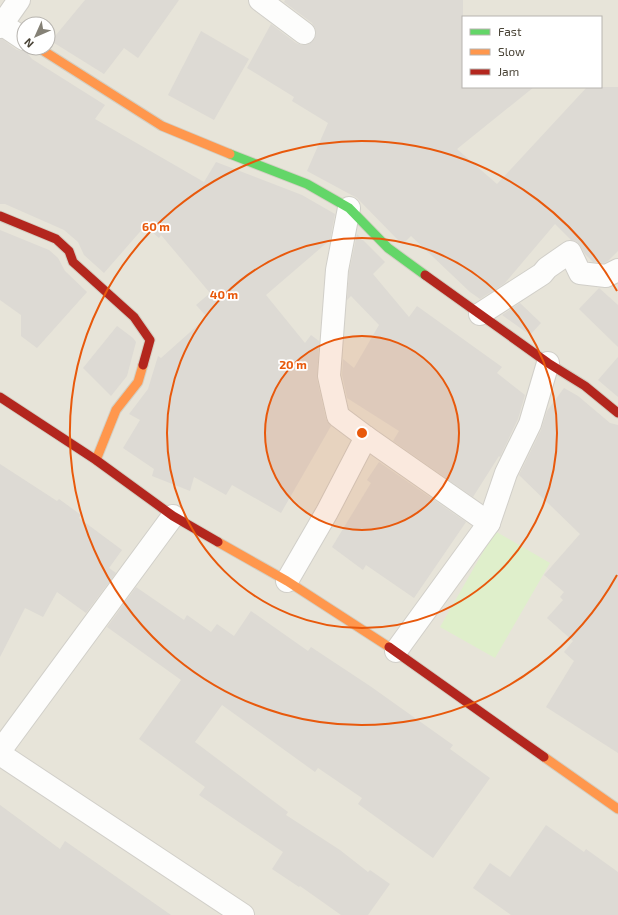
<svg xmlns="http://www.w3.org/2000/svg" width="618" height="915" font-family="'Exo 2',sans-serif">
  <rect width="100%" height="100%" fill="#f3f2ec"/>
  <path fill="#e7e4d9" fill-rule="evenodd" d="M0,0H618V915H0ZM463,17H601V87H463ZM24,24H48V48H24Z"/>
  <path fill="#dfefcb" d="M495,531L550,563L495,658L440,627Z"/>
  <g fill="#dddad4">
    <path d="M85,0H179L138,58L124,48L104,74L51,41Z"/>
    <path d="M285,0H463V87H534L457,149L497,184L587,87H618V251L608,261L604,263L593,262L585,254L581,247L577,242L571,240L555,224L505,283L480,299L470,292L411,236L403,244L396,238L357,198L307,171L328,123L292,101L294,97L247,68L271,24L296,43L302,45L309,44L314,40L316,34L315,28L312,23L284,2Z"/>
    <path d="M201,31L249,59L214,120L168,95Z"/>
    <path d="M0,39H2L17,50L23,51H27L28,54L32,59L105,105L95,119L204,182L216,162L302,195L335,214L330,240L266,295L305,343L311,335L319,341L317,379L326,419L331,426L281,513L232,485L226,495L194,477L190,491L152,476L154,469L123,448L140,420L129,414L148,389L158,356L161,358L207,317L196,305L210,293L161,235L159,238L145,226L104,273L84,255L78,242L64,230L5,204H0Z"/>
    <path d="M0,230L49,250L58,258L65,271L87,292L37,348L21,336V315L0,300Z"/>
    <path d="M357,234L385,262L373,274L409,317L417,306L502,367L497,373L525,395L518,419L500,457L499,456L473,497L393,441L399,431L347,398L342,375L343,359L354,368L379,325L351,296L347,300L349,272Z"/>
    <path d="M599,288L618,305V347L579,309Z"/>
    <path d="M520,303L541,323L530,335L502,315Z"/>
    <path d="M117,326L133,338L136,342L127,376L111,396L83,368Z"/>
    <path d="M618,357V397L598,380Z"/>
    <path d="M564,388L578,396L610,423L618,425V753L546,707L574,661L564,652L573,641L547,618L563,600L560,597L564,592L544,575L580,534L519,475L541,430L547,411Z"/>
    <path d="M379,462L466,522L414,598L366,565L363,570L332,547L371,483L367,480Z"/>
    <path d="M0,464L57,501L59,499L81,515L79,518L122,550L109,568L116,573L86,613L57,592L43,617L25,608L0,657Z"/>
    <path d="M136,587L184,620L187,615L211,632L217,624L234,636L251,611L308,651L311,647L370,686L453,745L450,749L490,778L433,858L358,804L362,798L318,768L315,772L222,705L195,742L288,812L286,815L340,850L368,872L370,870L390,884L368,915H341L300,886L299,887L272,869L283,852L199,795L205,787L139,739L181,680L107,627Z"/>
    <path d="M0,805L60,849L65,841L171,915H0Z"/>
    <path d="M546,825L584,852L586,849L618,872V915H511L473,888L490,863L510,877Z"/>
  </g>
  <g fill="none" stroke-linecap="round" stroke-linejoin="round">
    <g stroke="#d1cfc9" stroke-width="24">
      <g id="street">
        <path d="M260,0L304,33"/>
        <path d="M0,23L24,39"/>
        <path d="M0,27L19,0"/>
        <path d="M349,208L337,270L329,376L338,416L366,437"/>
        <path d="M480,314L542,274L547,268L570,252L580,273L606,276L618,270"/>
        <path d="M287,581L327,512L366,437L489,523"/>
        <path d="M396,651L489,523L506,473L530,424L548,363"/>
        <path d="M0,751L173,516"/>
        <path d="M0,754L243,915"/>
      </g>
    </g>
    <g stroke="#d3cfc3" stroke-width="11">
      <path id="fast" d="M230,154L307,184L349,208L388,248L425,275"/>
    </g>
    <g stroke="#d3cfc3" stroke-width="11">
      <g id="slow">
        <path d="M39,48L162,126L230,154"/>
        <path d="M96,460L116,410L138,382L143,365"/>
        <path d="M218,542L287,581L389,647"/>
        <path d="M544,757L618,809"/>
      </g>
    </g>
    <g stroke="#d3cfc3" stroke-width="11">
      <g id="jam">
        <path d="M0,216L56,239L69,251L73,262L134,317L150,340L143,365"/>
        <path d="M425,275L548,363L585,386L618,413"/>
        <path d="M0,397L96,460L173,516L218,542"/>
        <path d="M389,647L544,757"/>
      </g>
    </g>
    <use href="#street" stroke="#fdfdfc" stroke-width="22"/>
    <use href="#fast" stroke="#63d668" stroke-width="9"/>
    <use href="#slow" stroke="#ff974d" stroke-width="9"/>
    <use href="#jam" stroke="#b3261e" stroke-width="9"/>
  </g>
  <circle cx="362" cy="433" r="97" fill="#e8590c" fill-opacity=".12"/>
  <g fill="none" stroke="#e8590c" stroke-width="2">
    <circle cx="362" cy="433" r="97"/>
    <circle cx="362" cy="433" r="195"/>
    <path d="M617 575A292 292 0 1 1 617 291"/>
  </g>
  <circle cx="362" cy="433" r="6" fill="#e8590c" stroke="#fff" stroke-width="2"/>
  <g font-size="12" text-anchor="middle" font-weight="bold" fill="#e8590c" stroke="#fff" stroke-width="3.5" stroke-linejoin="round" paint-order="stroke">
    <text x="156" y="231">60 m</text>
    <text x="224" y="299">40 m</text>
    <text x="293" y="369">20 m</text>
  </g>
  <rect x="462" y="16" width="140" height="72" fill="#ffffff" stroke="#b7b4af"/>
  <rect x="470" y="29" width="20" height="6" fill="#63d668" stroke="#b7b4af"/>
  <text x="498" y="36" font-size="12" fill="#4a4437">Fast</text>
  <rect x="470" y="49" width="20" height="6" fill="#ff974d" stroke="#b7b4af"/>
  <text x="498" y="56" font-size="12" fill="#4a4437">Slow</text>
  <rect x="470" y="69" width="20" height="6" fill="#b3261e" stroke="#b7b4af"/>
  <text x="498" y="76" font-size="12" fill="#4a4437">Jam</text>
  <g transform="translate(36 36) rotate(225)"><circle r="19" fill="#ffffff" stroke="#b7b4af"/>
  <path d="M0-3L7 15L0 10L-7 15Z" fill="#858176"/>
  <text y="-6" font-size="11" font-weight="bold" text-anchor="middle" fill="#4a4437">N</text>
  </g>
</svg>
